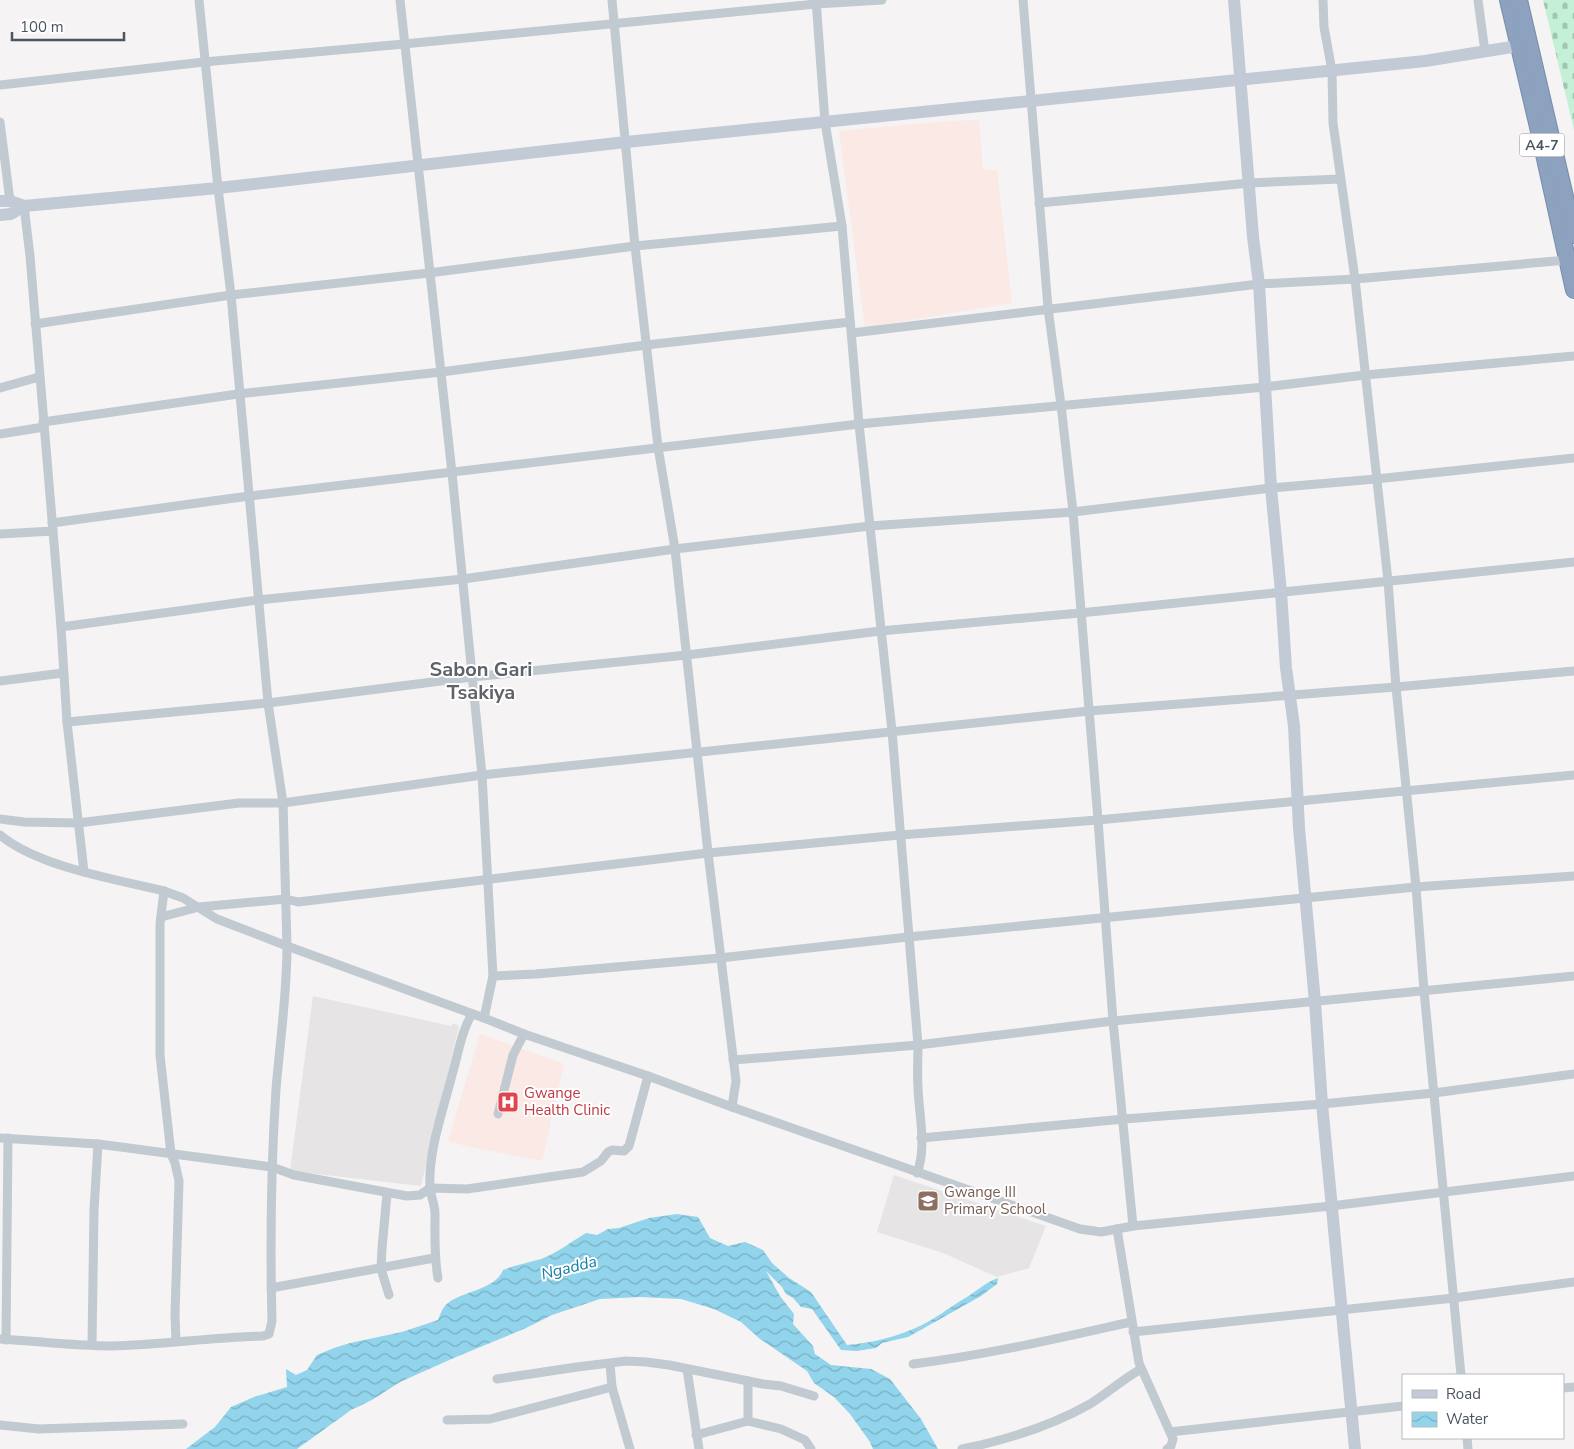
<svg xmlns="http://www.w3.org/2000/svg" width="1574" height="1449" font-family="'Nunito Sans',sans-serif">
  <defs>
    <pattern id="cemetery-stones" width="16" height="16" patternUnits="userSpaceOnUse" patternTransform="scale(1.25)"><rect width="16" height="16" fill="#c4f0d7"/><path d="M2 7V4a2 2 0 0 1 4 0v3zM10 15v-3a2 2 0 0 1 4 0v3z" fill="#a1c5b2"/></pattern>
    <pattern id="water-waves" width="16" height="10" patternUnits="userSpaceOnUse" patternTransform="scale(1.25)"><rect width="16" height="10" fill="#92d4eb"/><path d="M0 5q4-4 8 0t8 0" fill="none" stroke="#79afc2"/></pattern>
  </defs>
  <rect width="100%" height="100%" fill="#f5f3f3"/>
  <g fill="#e6e4e5">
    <path d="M313,996L451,1026L453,1023L459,1026L421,1186L290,1171Z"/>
    <path d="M894,1175L1046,1226L1029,1268L997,1277L943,1253L877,1232Z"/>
  </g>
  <g fill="#fbe9e6">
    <path d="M979,120L983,170H997L1012,303L865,328L839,131L950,121Z"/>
    <path d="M480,1034L564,1064L542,1161L470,1147L448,1141Z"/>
  </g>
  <path fill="url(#cemetery-stones)" d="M1543,0H1574V130Z"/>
  <path fill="url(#water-waves)" d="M677,1214L698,1217L710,1238L728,1246L745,1242L763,1250L772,1263L789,1278L811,1292L847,1345C873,1343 899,1336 922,1325C936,1318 949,1308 962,1300C975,1293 984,1283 998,1278L997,1284L981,1296L908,1337L882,1343L876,1348L857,1351L841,1350L812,1309L801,1307L793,1298L786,1294L782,1287L766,1271L780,1296L794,1314L793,1324L813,1346L815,1354L831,1365L871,1369L890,1379L921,1419L938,1449H873L870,1442L850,1414L834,1397L814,1383L807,1371L760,1339L741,1322L714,1309L681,1299L640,1297L600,1299L552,1315L526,1328L456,1357L400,1382L372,1400L351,1410L297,1449H186L215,1427L231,1407L254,1397L287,1387L286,1369L296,1375L307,1370L317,1355L334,1348L350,1343L402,1332L438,1320C440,1315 443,1306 448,1303C463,1291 495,1290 503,1270C515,1265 528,1263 541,1259C557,1253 571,1242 586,1233L597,1235L608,1229L619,1228L649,1218Z"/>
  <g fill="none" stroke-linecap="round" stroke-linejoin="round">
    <g stroke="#778dab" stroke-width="18">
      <g id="highway">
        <path d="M1508,0L1538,127L1574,290"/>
        <path d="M1519,0L1574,235"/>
      </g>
    </g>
    <g stroke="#c1c9d1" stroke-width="9">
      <path d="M199,0L218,188L231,295L268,703L283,803L287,946L484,1018"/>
      <path d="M400,0L452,473L482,775L493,976L484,1018L524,1034L513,1055L498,1114"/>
      <path d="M612,0L635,246L658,447L675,549L708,853L736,1081L732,1107L648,1076"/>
      <path d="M816,0L825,122L842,226L859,424L892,731L918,1045C918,1059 917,1073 918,1088C919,1115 927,1147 917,1173"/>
      <path d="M1023,0L1048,308L1061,405L1073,512L1098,820L1113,1021L1133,1226"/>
      <path d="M1323,0L1324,27L1332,71L1333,123L1355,279L1388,581L1396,687L1416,887L1424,991L1461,1375"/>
      <path d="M1478,0L1485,52"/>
      <path d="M0,85L204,62L404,44L816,4L882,0"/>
      <path d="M0,122L10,201"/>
      <path d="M1039,203L1250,183L1340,179"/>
      <path d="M24,206L30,256L61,627L67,722L84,872"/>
      <path d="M35,324L231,295L429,273L635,246L842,226"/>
      <path d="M852,333L1259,284L1355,279L1567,260"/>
      <path d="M0,388L39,377"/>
      <path d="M43,422L238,394L441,372L646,345L850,322"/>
      <path d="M0,434L44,427"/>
      <path d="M52,523L249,496L859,424L1265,387L1365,375L1574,356"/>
      <path d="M0,534L53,531"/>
      <path d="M61,627L258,600L463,579L675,549L870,526L1073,512L1271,488L1376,479L1574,458"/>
      <path d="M0,681L63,673"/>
      <path d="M67,722L268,703L472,677L687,655L880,631L1080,613L1574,562"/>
      <path d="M0,819L24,822L78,823L239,803H283L482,775L1089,711L1396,687L1574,671"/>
      <path d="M0,835C39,867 114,879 164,891L160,924V1055L171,1154L175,1163L179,1181L175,1315L176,1342"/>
      <path d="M161,917L199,907L286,899L298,902L708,853L900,835L1098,820L1574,775"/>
      <path d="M493,976L536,974L720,958L908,937L1416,887L1574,876"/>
      <path d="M733,1060L918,1045L1113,1021L1574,976"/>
      <path d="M732,1107L1080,1229L1101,1232L1133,1226L1331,1206L1574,1176"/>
      <path d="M0,1138L98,1144L272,1167L294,1175L407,1196L420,1195L430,1188L467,1189L583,1172L601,1161L608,1152L612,1150L624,1151L629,1146L648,1076L524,1034"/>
      <path d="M921,1138L1124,1119L1322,1104L1434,1093L1574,1074"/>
      <path d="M387,1194L382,1248L381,1269L389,1295"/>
      <path d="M1117,1229L1139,1363L1173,1439L1171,1446L1167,1449"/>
      <path d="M438,1278C434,1256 435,1237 435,1214C435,1205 431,1197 430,1188C428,1151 443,1111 452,1075C458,1055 461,1032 472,1014"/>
      <path d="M271,1288L434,1258"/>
      <path d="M1133,1332L1454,1298L1574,1282"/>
      <path d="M0,1339C37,1341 74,1346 111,1346C162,1345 212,1337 263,1336L269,1334L272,1321C270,1244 271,1166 276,1089C280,1042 287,994 287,946L217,919L183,898L164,891"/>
      <path d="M6,1340L8,1138"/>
      <path d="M92,1345L94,1210L98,1144"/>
      <path d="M610,1364L612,1387L630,1449"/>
      <path d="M913,1364C987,1355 1059,1338 1131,1322"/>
      <path d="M687,1369L699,1449"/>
      <path d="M497,1379L577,1367L626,1361L646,1362L669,1365L763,1384L781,1386L814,1396"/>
      <path d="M748,1381V1421"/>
      <path d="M1563,1388L1574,1387"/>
      <path d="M447,1420L490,1419L612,1387"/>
      <path d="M0,1425L39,1429L183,1424"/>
      <path d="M1170,1432L1403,1406"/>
      <path d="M696,1435L748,1421L781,1429L805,1440L811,1449"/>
      <path d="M1467,1438L1468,1449"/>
      <path d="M962,1449C1006,1440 1051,1426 1090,1404C1108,1393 1123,1379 1141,1369"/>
    </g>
    <g stroke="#c1cad5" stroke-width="12">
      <path d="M1234,0L1253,237L1259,284L1271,488L1281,592L1286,668L1294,726L1299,828L1315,1002L1322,1104L1355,1449"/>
      <path d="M0,201H10L24,206"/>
      <path d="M0,215L11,214L24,206L218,188L626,142L1425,61L1518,46L1526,43"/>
    </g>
    <use href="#highway" stroke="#8ca2bf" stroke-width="16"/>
  </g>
  <defs>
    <g id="hospital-square" transform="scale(1.125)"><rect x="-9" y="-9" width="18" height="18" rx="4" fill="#e0444e" stroke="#fff"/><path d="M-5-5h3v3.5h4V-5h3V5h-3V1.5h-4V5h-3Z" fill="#fff"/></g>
    <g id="school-square" transform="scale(1.125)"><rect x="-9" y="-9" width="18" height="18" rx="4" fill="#8d6e63" stroke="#fff"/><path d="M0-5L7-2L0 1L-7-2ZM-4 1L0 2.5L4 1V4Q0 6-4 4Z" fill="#fff"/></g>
  </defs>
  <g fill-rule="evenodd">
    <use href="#hospital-square" x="508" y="1102"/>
    <use href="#school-square" x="928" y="1201"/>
  </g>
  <g text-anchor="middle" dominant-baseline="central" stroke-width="4" stroke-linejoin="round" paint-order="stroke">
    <rect fill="#fff" stroke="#808890" stroke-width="1" x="1519.5" y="133.5" width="45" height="23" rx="4"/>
    <g font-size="14" font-weight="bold" fill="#4a5560">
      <text x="1542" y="145">A4-7</text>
    </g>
    <g font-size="15" fill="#be3a42" stroke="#fff" text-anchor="start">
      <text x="524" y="1093">Gwange<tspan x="524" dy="17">Health Clinic</tspan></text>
    </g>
    <g font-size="15" fill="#785e54" stroke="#fff" text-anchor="start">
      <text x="944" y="1192">Gwange III<tspan x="944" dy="17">Primary School</tspan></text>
    </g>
    <g font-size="16" font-style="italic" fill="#0f7ea6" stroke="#fff">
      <text transform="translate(569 1268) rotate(-14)">Ngadda</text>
    </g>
    <g font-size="20" font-weight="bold" fill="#5f6268" stroke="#fff">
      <text x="481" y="669">Sabon Gari<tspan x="481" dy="23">Tsakiya</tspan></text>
    </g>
  </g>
  <rect x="1402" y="1374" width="162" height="65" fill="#ffffff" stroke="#b7bbbf"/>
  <rect x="1412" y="1390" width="25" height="8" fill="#c1cad5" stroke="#b7bbbf"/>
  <text x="1446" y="1399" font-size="15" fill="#4a5560">Road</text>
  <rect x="1412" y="1412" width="25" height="15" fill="url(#water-waves)" stroke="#b7bbbf"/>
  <text x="1446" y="1424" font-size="15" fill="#4a5560">Water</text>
  <path d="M12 32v8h112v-8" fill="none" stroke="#4a5560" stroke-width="2.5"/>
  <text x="20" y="32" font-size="15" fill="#4a5560" stroke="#ffffff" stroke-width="4" paint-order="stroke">100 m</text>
</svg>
